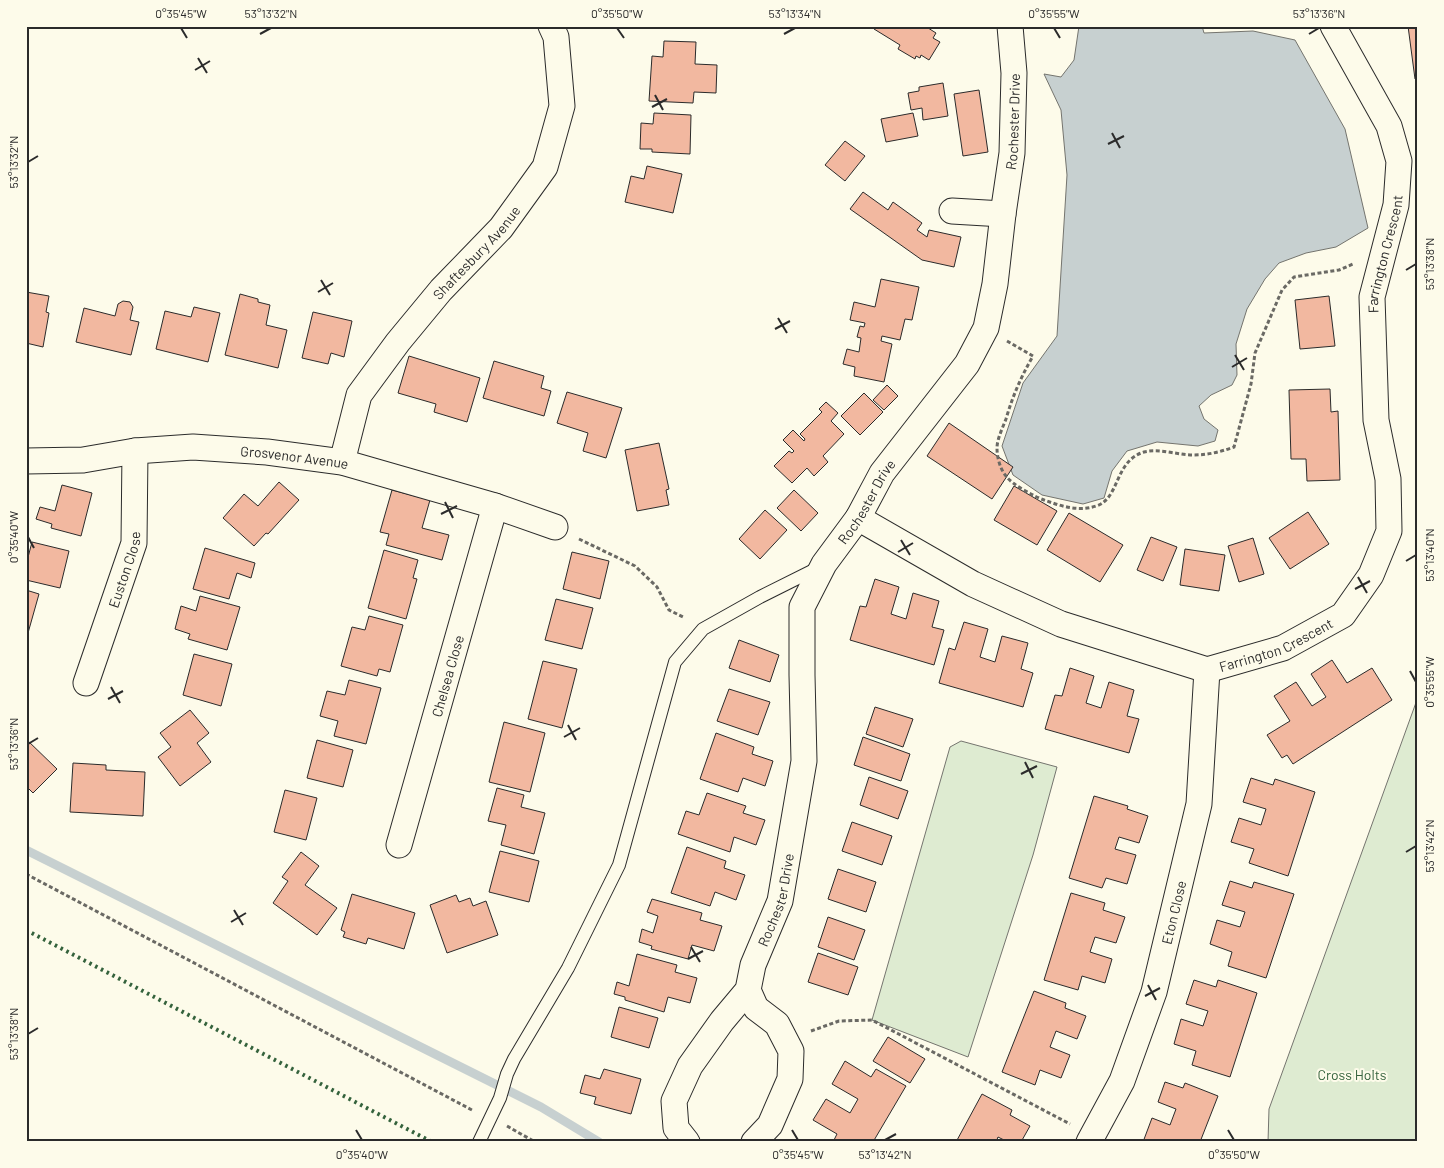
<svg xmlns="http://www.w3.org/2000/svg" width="1444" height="1168" font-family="Barlow,sans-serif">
  <rect width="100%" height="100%" fill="#fdfbea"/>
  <g fill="#deebd1" stroke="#74746e">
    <path d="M1418,697V1142H1268L1269,1109Z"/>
    <path d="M961,741L1057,767L1033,855L968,1057L872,1020L950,747Z"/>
  </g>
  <path fill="#c7d0d0" stroke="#74746e" d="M1079,26H1202L1204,33L1253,31L1295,40L1345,129L1368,228L1336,247L1306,253L1279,263L1265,279L1247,309L1236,344L1237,375L1232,385L1211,395L1199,406L1204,419L1218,430L1215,441L1198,446L1157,442L1127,451L1112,471L1104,498L1083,504L1042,495L1013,475L1002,446L1023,383L1057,336L1067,175L1061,110L1044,74L1061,77L1074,60Z"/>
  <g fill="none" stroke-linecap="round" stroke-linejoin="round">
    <path stroke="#c7d0d0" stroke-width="9" d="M26,850L541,1107L599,1142"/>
  </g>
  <g fill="#f2b8a0" stroke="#2b2b2b">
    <path d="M876,26H925L936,33L933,38L940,42L929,60L921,55L920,58L916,56L915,59L898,49L900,45L874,29Z"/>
    <path d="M1408,26H1418V79H1415Z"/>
    <path d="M664,41L696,42L695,64L717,65L716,93L694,92L693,103L649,101L652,56L663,57Z"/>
    <path d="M943,83L948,116L923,120L922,108L911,110L908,93L919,91V87Z"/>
    <path d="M979,90L988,152L963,156L954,94Z"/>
    <path d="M654,113L691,115L690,154L652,152V149H640L641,123L653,124Z"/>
    <path d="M913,113L918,136L886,142L881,119Z"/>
    <path d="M845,141L865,156L845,181L825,165Z"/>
    <path d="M647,166L682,174L673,213L625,202L631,176L644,179Z"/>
    <path d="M863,192L888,210L893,202L922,223L917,230L927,237L929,230L961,237L954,267L922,260L850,209Z"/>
    <path d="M881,279L919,287L912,320L905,319L900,340L882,336L881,341L892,344L884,382L854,376L855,367L843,364L847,349L859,352L861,338L857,337L860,326L864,327L865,323L850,320L854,302L875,307Z"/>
    <path d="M26,292L49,296L46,312L49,313L43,347L26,343Z"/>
    <path d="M240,294L258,299V302L270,305L266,325L287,330L278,368L225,355Z"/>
    <path d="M1329,296L1335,346L1300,349L1295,300Z"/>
    <path d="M123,301L130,302L133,307L130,320L139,322L131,355L76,342L84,308L115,316L118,304Z"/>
    <path d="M194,307L220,313L208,362L156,349L165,311L191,317Z"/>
    <path d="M313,312L352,321L344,357L331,353L328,364L302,358Z"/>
    <path d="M409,356L480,378L467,422L434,412L436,404L398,393Z"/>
    <path d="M494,361L544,376L541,388L551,391L544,416L483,398Z"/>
    <path d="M887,385L898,396L884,410L873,400Z"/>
    <path d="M1330,389L1331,412L1338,411L1340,480L1307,481L1306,459H1291L1289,390Z"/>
    <path d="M567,392L622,408L606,458L583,451L588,433L557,423Z"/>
    <path d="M864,393L883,412L860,435L841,416Z"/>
    <path d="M826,402L838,413L831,421L844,434L823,456L828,462L814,476L807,468L792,483L774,466L789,451L792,453L794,451L783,440L793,430L804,441L805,439L800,434L822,412L819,409Z"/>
    <path d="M949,423L1013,467L992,499L927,456Z"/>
    <path d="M659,443L669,489L666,490L669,505L637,511L625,450Z"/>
    <path d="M279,482L299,500L268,534L266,533L254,546L223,518L244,494L258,506Z"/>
    <path d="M62,485L92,493L81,536L51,528L52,524L36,519L40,507L55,511Z"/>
    <path d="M1014,486L1057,511L1037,545L994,520Z"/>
    <path d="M392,490L430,500L422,528L449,535L442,560L386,545L389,534L380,532Z"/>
    <path d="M794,490L818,513L801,531L777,508Z"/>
    <path d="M765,510L787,530L760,559L739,539Z"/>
    <path d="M1308,512L1329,544L1290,569L1269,538Z"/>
    <path d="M1069,513L1123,545L1100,582L1047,550Z"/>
    <path d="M1151,537L1177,547L1163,581L1137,570Z"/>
    <path d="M1253,538L1264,574L1239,582L1228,546Z"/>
    <path d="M32,542L69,551L60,588L26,580V565Z"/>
    <path d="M205,548L255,563L251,578L237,573L229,599L193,589Z"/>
    <path d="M1185,549L1225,555L1219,591L1180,585Z"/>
    <path d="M384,550L418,560L413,578L417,579L406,619L368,608Z"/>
    <path d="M572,552L609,561L600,599L563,589Z"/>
    <path d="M875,579L899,587L891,614L906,619L913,593L939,601L932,627L944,630L934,665L850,640L860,606L866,607Z"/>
    <path d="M26,590L39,594L28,633L26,632Z"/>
    <path d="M200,596L240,607L227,650L188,639L190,634L175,629L181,606L196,611Z"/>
    <path d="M556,599L593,608L582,649L545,640Z"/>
    <path d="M369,616L403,625L390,672L379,669L377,676L341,666L352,627L365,630Z"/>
    <path d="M964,622L988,629L980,657L995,662L1002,636L1028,643L1021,669L1033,673L1023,707L939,683L949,648L955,650Z"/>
    <path d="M739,640L779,655L770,682L729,668Z"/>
    <path d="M194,654L232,664L221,706L183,695Z"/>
    <path d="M1332,660L1347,683L1372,668L1392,700L1293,764L1287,755L1282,758L1267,735L1290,721L1274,696L1296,682L1312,706L1326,697L1311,674Z"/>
    <path d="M543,661L577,669L562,728L528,719Z"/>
    <path d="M1070,668L1094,676L1086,703L1101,708L1109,682L1134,690L1127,716L1139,719L1129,753L1045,729L1055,695L1062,696Z"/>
    <path d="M349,680L381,688L366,744L334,736L338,721L320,716L327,691L345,695Z"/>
    <path d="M729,689L770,702L758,735L717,721Z"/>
    <path d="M875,707L913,719L903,747L866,734Z"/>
    <path d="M190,710L209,733L197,743L211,762L180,786L158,757L171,747L160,733Z"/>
    <path d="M504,722L545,733L530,792L489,782Z"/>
    <path d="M716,733L754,747L752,754L773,761L765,786L743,778L738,792L700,779Z"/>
    <path d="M863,737L910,754L901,781L854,765Z"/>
    <path d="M26,739L57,769L33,793L26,786Z"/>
    <path d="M317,740L353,750L343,787L307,778Z"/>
    <path d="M73,763L106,765V770L145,772L143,816L70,812Z"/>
    <path d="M869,777L908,791L898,819L860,805Z"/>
    <path d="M1251,778L1273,785L1275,779L1315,792L1288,876L1249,863L1254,849L1231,842L1239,818L1261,825L1266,809L1243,802Z"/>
    <path d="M497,788L524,795L521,807L545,813L534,854L501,845L506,825L488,821Z"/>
    <path d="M285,790L317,798L306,840L274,832Z"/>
    <path d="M707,793L746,806L743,813L765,820L756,845L734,837L730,852L678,834L686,811L699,815Z"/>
    <path d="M1094,796L1128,806L1127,809L1148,816L1139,843L1119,837L1115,849L1136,855L1127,884L1106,878L1102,888L1069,878Z"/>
    <path d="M852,822L892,836L882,865L842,851Z"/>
    <path d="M687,847L726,861L724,868L745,875L736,900L715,892L710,906L671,893Z"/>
    <path d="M500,851L539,861L529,902L489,892Z"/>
    <path d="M301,852L319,866L305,885L337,908L317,935L273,903L288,881L282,877Z"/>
    <path d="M838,869L876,882L866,912L828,899Z"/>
    <path d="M1230,881L1252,888L1254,882L1294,894L1266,978L1228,966L1232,952L1210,944L1217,920L1240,927L1245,912L1222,905Z"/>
    <path d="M1071,893L1105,903L1103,910L1125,917L1116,943L1095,937L1090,952L1112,959L1105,983L1082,976L1078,990L1044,980Z"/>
    <path d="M352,894L415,913L404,949L368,938L366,944L343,937L345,932L341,930Z"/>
    <path d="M456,895L459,902L470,898L473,906L486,901L498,935L447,953L430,905Z"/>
    <path d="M652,899L702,913L700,920L722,926L714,951L692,945L688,959L651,949L652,946L639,942L642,929L653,933L658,916L647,912Z"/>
    <path d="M828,917L865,930L854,960L818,947Z"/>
    <path d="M818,953L858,967L848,995L808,982Z"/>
    <path d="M637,954L677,965L675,972L697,978L690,1003L668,997L664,1012L625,1000V997L614,994L617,982L629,986Z"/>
    <path d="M1194,980L1216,987L1218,980L1257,993L1230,1077L1192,1065L1196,1051L1174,1044L1181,1019L1203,1026L1208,1011L1186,1004Z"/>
    <path d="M1034,991L1066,1003L1065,1008L1086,1016L1077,1039L1056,1031L1050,1047L1070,1055L1061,1078L1040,1070L1035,1085L1002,1072Z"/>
    <path d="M619,1007L658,1018L649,1048L611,1037Z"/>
    <path d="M888,1037L925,1059L910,1083L873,1061Z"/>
    <path d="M845,1061L871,1077L876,1069L906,1086L873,1142H833L837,1134L813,1120L826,1099L850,1113L858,1099L832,1084Z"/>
    <path d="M604,1069L641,1079L631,1114L594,1104L596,1097L580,1093L585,1075L600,1079Z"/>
    <path d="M1165,1082L1183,1088L1185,1083L1218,1096L1200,1142H1143L1152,1118L1170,1125L1176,1109L1158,1102Z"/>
    <path d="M982,1094L1012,1110L1010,1115L1030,1126L1021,1142H1008L998,1137L996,1142H956Z"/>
  </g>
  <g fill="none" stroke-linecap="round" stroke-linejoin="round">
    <g stroke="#2b2b2b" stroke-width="14">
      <path id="lane" d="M479,1142L500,1098L507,1074L514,1059L568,968L619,865L675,662L703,629L760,597L820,567"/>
    </g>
    <g stroke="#2b2b2b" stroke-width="27">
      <g id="street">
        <path d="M952,211L1003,214"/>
        <path id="s1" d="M26,461L83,460L135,451L193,447L267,452L342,462L495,506L555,527"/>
        <path id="s2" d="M342,462L359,395L398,342L441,290L501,228L545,167L562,106L556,37L551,26"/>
        <path id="s3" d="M858,518L973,584L1061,624L1207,670L1283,648L1343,615L1371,575L1389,531L1388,479L1376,420L1372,297L1396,205L1399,161L1389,126L1333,26"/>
        <path id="s4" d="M86,683L134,543L135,451"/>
        <path id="s5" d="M399,845L495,506"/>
        <path d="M748,990L756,1008L777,1024L791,1051L790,1079L770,1125L754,1142"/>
        <path id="s6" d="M687,1142L676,1128L674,1101L690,1066L722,1021L748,990L753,965L780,901L804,761L802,675V607L824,564L858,518L882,473L967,364L986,328L995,284L1003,214L1012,153L1014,73L1010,26"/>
        <path id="s7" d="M1089,1142L1122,1081L1154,992L1199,804L1207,670"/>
      </g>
    </g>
    <g stroke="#6a6964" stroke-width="3" stroke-dasharray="4 2.5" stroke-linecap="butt">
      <path d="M1007,341L1033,356C1021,377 1013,395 1006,419C1003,427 997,439 997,448C997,457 1000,469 1006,476C1011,484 1035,497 1044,500C1061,506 1078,512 1096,506C1120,499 1114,461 1144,452C1160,448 1177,455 1193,455C1208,455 1220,452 1234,447L1251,384L1255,353L1282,290L1294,277L1339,270L1353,264"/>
      <path d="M579,539L635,566L657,587L669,610L685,618"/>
      <path d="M26,874L472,1110"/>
      <path d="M811,1031L839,1021L872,1020L1070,1124"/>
      <path d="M507,1126L535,1142"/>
    </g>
    <use href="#lane" stroke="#fdfbea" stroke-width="12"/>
    <use href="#street" stroke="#fdfbea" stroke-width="25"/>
    <path stroke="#34623c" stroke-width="4" stroke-dasharray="2.5 4" stroke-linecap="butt" d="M26,930L432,1142"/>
  </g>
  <path fill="none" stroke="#2b2b2b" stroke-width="2" d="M181,28L187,38M617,28L624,38M1054,28L1060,38M260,34L271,28M784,34L795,28M1309,34L1319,28M198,58L207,73M195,70L210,61M655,95L663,110M652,107L667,99M1112,133L1120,148M1108,144L1124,136M28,162L38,156M1406,270L1416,264M321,280L330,295M318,292L333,283M778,318L787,333M775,329L790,321M1235,355L1244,370M1232,367L1247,358M445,502L453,518M441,514L457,506M28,537L34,548M901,540L910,555M898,552L913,543M1406,561L1416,555M1358,577L1367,593M1355,589L1370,581M1410,671L1416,682M111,687L120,703M108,699L123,691M568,725L576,740M564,737L580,728M28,744L38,738M1025,762L1033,778M1021,774L1037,766M1406,852L1416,846M234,910L243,925M231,922L246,913M691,947L700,962M688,959L703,951M1148,985L1156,1000M1145,996L1160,988M28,1034L38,1028M356,1130L362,1140M792,1130L798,1140M1228,1130L1234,1140M885,1140L896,1134"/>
  <g text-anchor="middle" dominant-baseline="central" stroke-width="4" stroke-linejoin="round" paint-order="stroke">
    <g font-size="14" fill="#2b2b2b" stroke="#fdfbea">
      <text stroke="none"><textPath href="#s6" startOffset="1114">Rochester Drive</textPath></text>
      <text stroke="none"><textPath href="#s2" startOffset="254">Shaftesbury Avenue</textPath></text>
      <text stroke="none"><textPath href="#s3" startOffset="906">Farrington Crescent</textPath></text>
      <text stroke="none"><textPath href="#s1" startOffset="270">Grosvenor Avenue</textPath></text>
      <text stroke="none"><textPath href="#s6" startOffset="694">Rochester Drive</textPath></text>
      <text stroke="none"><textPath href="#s4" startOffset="120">Euston Close</textPath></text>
      <text stroke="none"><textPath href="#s3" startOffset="456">Farrington Crescent</textPath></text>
      <text stroke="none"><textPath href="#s5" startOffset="176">Chelsea Close</textPath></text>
      <text stroke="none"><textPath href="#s6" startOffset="274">Rochester Drive</textPath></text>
      <text stroke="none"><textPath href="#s7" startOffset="246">Eton Close</textPath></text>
    </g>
    <g font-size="14" fill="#34623c" stroke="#fdfbea">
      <text x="1352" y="1074">Cross Holts</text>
    </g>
  </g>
  <rect width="1444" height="1168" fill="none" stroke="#fdfbea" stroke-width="55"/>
  <rect x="28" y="28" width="1388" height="1112" fill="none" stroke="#2b2b2b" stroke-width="2"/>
  <g font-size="12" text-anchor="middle" fill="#2b2b2b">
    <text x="181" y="18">0°35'45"W</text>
    <text x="271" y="18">53°13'32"N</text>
    <text x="617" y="18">0°35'50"W</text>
    <text x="795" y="18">53°13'34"N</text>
    <text x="1054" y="18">0°35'55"W</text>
    <text x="1319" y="18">53°13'36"N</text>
    <text transform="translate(14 162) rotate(-90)" y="4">53°13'32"N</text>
    <text transform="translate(1430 264) rotate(-90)" y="4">53°13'38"N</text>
    <text transform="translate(14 537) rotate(-90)" y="4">0°35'40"W</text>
    <text transform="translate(1430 555) rotate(-90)" y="4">53°13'40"N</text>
    <text transform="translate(1430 682) rotate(-90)" y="4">0°35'55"W</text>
    <text transform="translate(14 744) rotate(-90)" y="4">53°13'36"N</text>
    <text transform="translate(1430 846) rotate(-90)" y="4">53°13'42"N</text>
    <text transform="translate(14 1034) rotate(-90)" y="4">53°13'38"N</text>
    <text x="362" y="1159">0°35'40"W</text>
    <text x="798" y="1159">0°35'45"W</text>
    <text x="885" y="1159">53°13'42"N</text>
    <text x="1234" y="1159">0°35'50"W</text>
  </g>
</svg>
